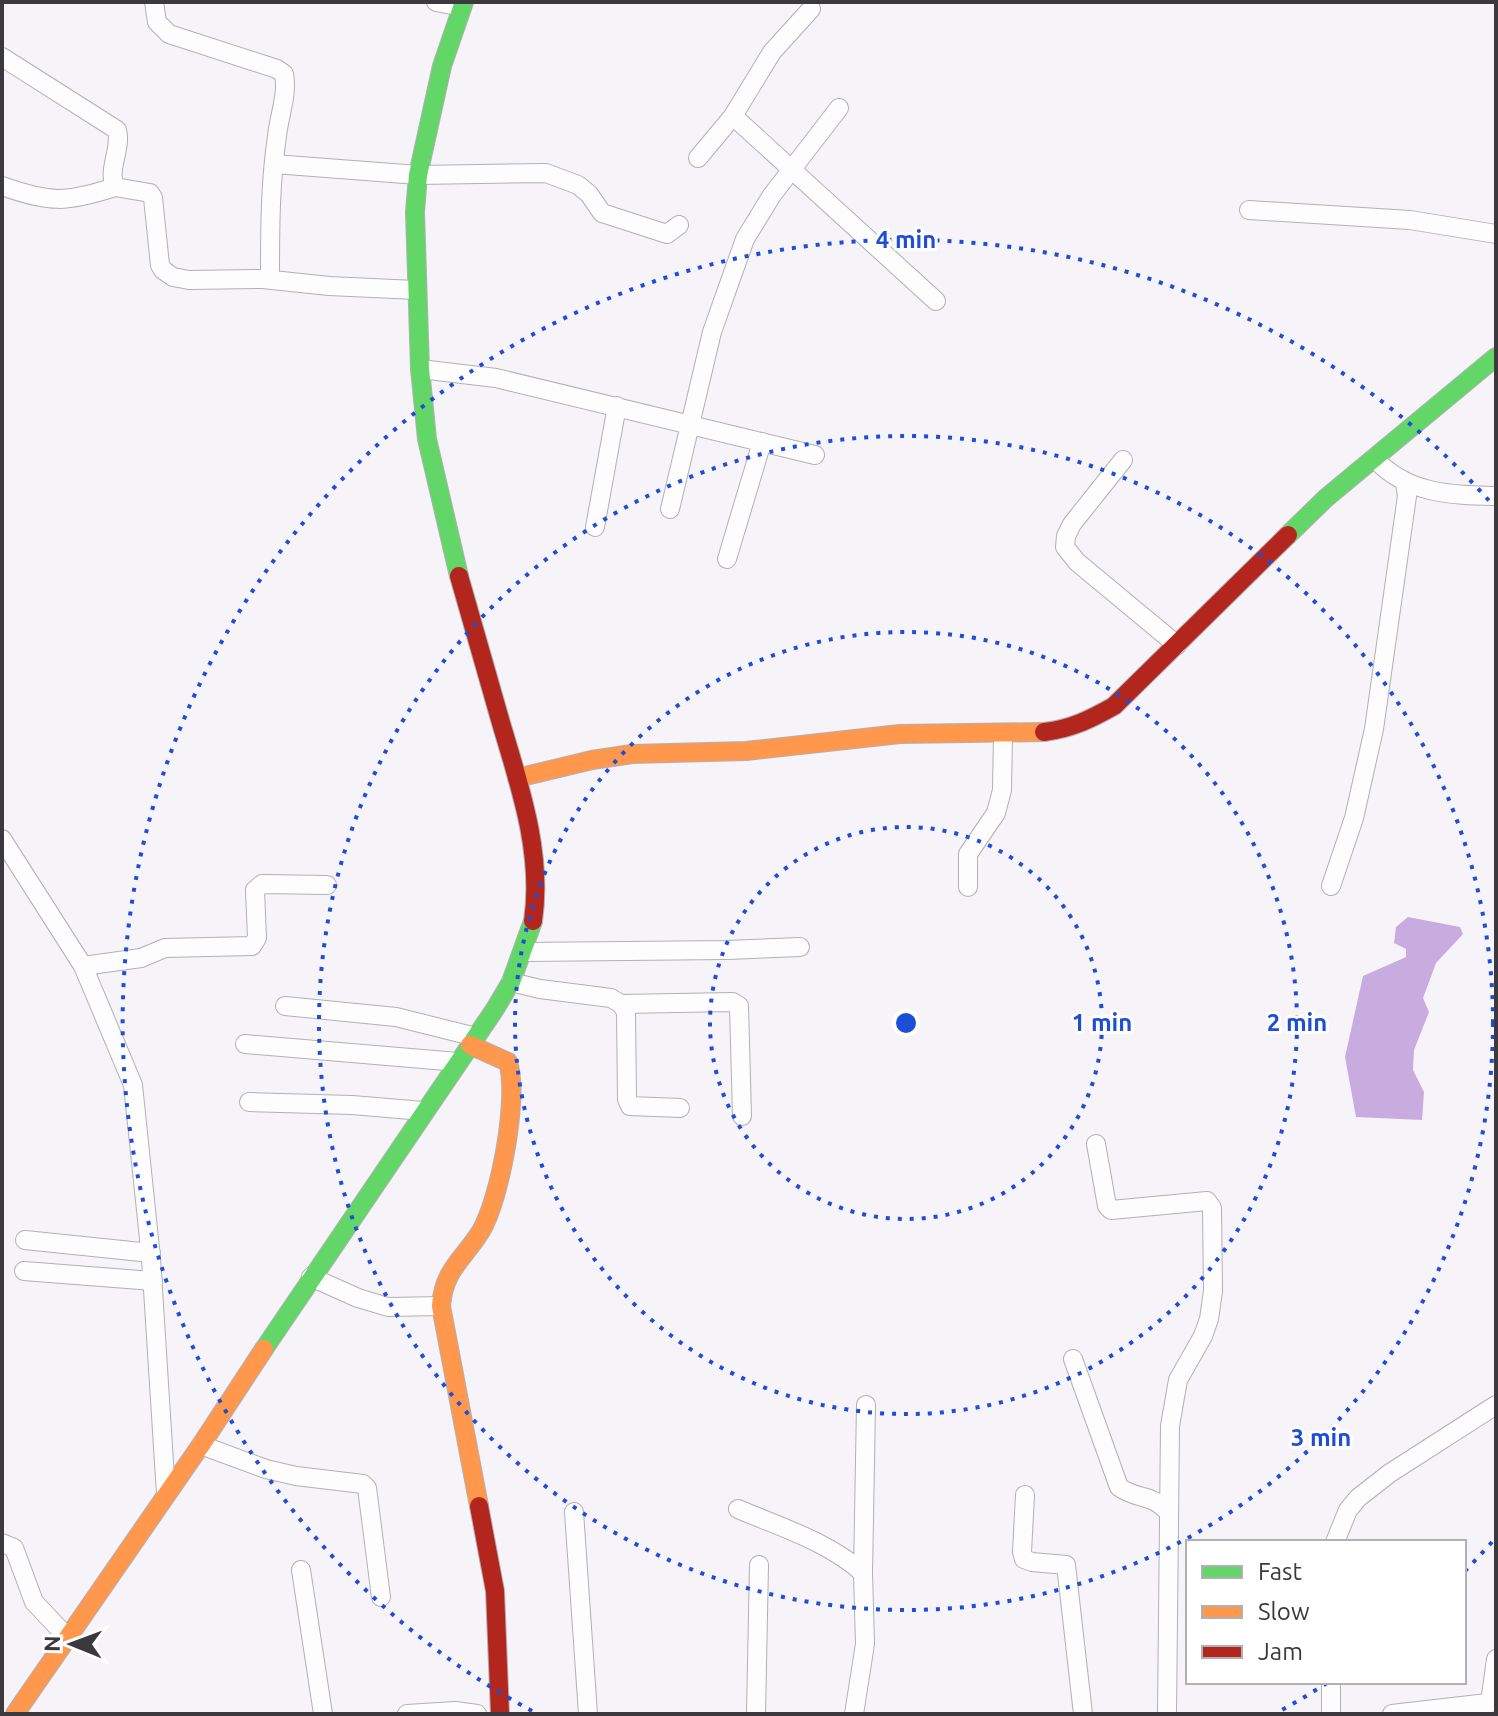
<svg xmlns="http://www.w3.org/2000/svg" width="1498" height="1716" font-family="Ubuntu,sans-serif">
  <rect width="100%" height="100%" fill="#f6f3f9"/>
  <path fill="#c9acdf" d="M1408,917L1460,927L1463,934L1436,963L1423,998L1429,1012L1414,1050L1413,1070L1424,1092L1422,1120L1356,1117L1345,1057L1363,976L1406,957V949L1394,943L1396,927Z"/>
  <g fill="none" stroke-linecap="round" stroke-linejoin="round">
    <g stroke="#b2b0b4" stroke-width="20">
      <g id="street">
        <path d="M154,2L157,22L169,34L277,69L284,74C288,94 279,116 277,136C270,183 270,231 270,279"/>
        <path d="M436,2L462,7"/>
        <path d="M2,57L117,130C122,149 107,169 115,187L150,193L153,198L160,265L163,270L173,277L189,280L263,279L329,286L416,290"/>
        <path d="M733,116L936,301"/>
        <path d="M698,158L733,116L772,52L811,9"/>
        <path d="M274,164L418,175L546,173L578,185L589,194L602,213L667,234L679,225"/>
        <path d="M2,186C50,203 66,203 115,187"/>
        <path d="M1249,210L1410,220L1496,234"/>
        <path d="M420,369L496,378L815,455"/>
        <path d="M1374,458C1407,494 1450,495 1496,496"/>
        <path d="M1123,460L1072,524L1066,536L1065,547L1077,562L1177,645"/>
        <path d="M670,509L712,332L745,239L772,195L839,108"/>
        <path d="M595,527L617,406"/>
        <path d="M727,559L762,442"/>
        <path d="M2,839L83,966L133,1085L151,1258L166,1494"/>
        <path d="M1331,886L1354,818L1374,729L1407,496L1405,483"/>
        <path d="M968,887V854L996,813L1002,790L1003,734"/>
        <path d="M524,952L727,950L800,947"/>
        <path d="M83,966L141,958L165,948L252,946L257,938L255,890L262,884L327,885"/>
        <path d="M511,982L540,989L611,998L621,1004L626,1012L627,1099L630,1106L680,1108"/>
        <path d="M621,1004L733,1002L739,1006L742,1116"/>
        <path d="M285,1006L396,1017L476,1037"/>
        <path d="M245,1044L458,1062"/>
        <path d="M249,1102L352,1105L423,1111"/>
        <path d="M1096,1144L1107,1206L1111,1210L1207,1201L1212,1208L1213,1291L1209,1319L1203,1336L1178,1380L1170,1426L1167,1714"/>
        <path d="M25,1240L151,1253"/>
        <path d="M24,1271L153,1281"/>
        <path d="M311,1277L358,1298L388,1307L441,1306"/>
        <path d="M1073,1359L1119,1487C1139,1501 1150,1492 1169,1513"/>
        <path d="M201,1445L266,1469L296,1476L363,1484L367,1488L381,1597"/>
        <path d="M1025,1495L1022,1552L1024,1559L1032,1562L1066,1565L1083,1714"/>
        <path d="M738,1509C780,1527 829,1542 863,1573L865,1644L854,1714"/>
        <path d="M574,1512L588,1714"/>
        <path d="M1335,1542L1348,1510L1358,1498L1390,1473L1496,1405"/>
        <path d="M2,1543L14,1548L34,1602L69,1639"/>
        <path d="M301,1570L323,1714"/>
        <path d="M863,1573L866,1405"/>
        <path d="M1490,1703L1496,1659"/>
        <path d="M407,1714L455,1711L477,1714"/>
        <path d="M756,1714L759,1565"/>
        <path d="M1331,1714V1682"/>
        <path d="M1392,1714L1496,1702"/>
      </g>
    </g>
    <g stroke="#b2b0b4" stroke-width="20">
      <g id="fast">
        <path d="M1288,535L1326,498L1496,357"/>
        <path d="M459,576L427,439L420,369L415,212L418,175L442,66L464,2"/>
        <path d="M264,1349L495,1009L511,982L533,921"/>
      </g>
    </g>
    <g stroke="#b2b0b4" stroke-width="20">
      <g id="slow">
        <path d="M517,778L592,760L632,754L746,751L900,734L1044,732"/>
        <path d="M470,1045L508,1062C519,1098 500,1199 481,1231C463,1260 444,1269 441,1306L479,1506"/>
        <path d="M15,1714L201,1445L264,1349"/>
      </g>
    </g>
    <g stroke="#b2b0b4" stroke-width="20">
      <g id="jam">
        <path d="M459,576C473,625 487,674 501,723C520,787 543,854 533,921"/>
        <path d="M1044,732C1071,729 1091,719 1114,706L1288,535"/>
        <path d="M479,1506L495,1591L500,1714"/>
      </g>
    </g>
    <use href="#street" stroke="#fefdfe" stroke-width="18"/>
    <use href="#fast" stroke="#63d668" stroke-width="18"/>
    <use href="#slow" stroke="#ff974d" stroke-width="18"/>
    <use href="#jam" stroke="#b3261e" stroke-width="18"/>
  </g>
  <g fill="none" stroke="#1d4ed8" stroke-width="4" stroke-dasharray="4 8">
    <circle cx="906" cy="1023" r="196"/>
    <circle cx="906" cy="1023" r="391"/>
    <circle cx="906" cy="1023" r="587"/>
    <path d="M1492 1542A783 783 0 0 1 1464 1572M1327 1683A783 783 0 0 1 1280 1711M532 1711A783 783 0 1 1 1492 504"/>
  </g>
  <circle cx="906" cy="1023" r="12" fill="#1d4ed8" stroke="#fff" stroke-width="4"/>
  <g font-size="24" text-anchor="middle" font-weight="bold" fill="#1d4ed8" stroke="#fff" stroke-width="6" stroke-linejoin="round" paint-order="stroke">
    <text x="906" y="248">4 min</text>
    <text x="1102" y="1031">1 min</text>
    <text x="1297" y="1031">2 min</text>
    <text x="1321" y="1446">3 min</text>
  </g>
  <rect width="1498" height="1716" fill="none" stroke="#3c393e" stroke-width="8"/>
  <rect x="1186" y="1540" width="280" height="144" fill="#ffffff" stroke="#b1b0b2" stroke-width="2"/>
  <rect x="1202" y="1566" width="40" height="12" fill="#63d668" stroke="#b1b0b2" stroke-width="2"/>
  <text x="1258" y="1580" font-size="24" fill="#3c393e">Fast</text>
  <rect x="1202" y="1606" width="40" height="12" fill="#ff974d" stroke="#b1b0b2" stroke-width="2"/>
  <text x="1258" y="1620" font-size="24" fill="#3c393e">Slow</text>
  <rect x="1202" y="1646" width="40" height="12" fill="#b3261e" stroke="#b1b0b2" stroke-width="2"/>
  <text x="1258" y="1660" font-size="24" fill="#3c393e">Jam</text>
  <g transform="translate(72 1644) rotate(271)" stroke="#ffffff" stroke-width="6" paint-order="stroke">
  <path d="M0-6L14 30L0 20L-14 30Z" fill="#3c393e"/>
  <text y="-12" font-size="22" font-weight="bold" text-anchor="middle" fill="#3c393e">N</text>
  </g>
</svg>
